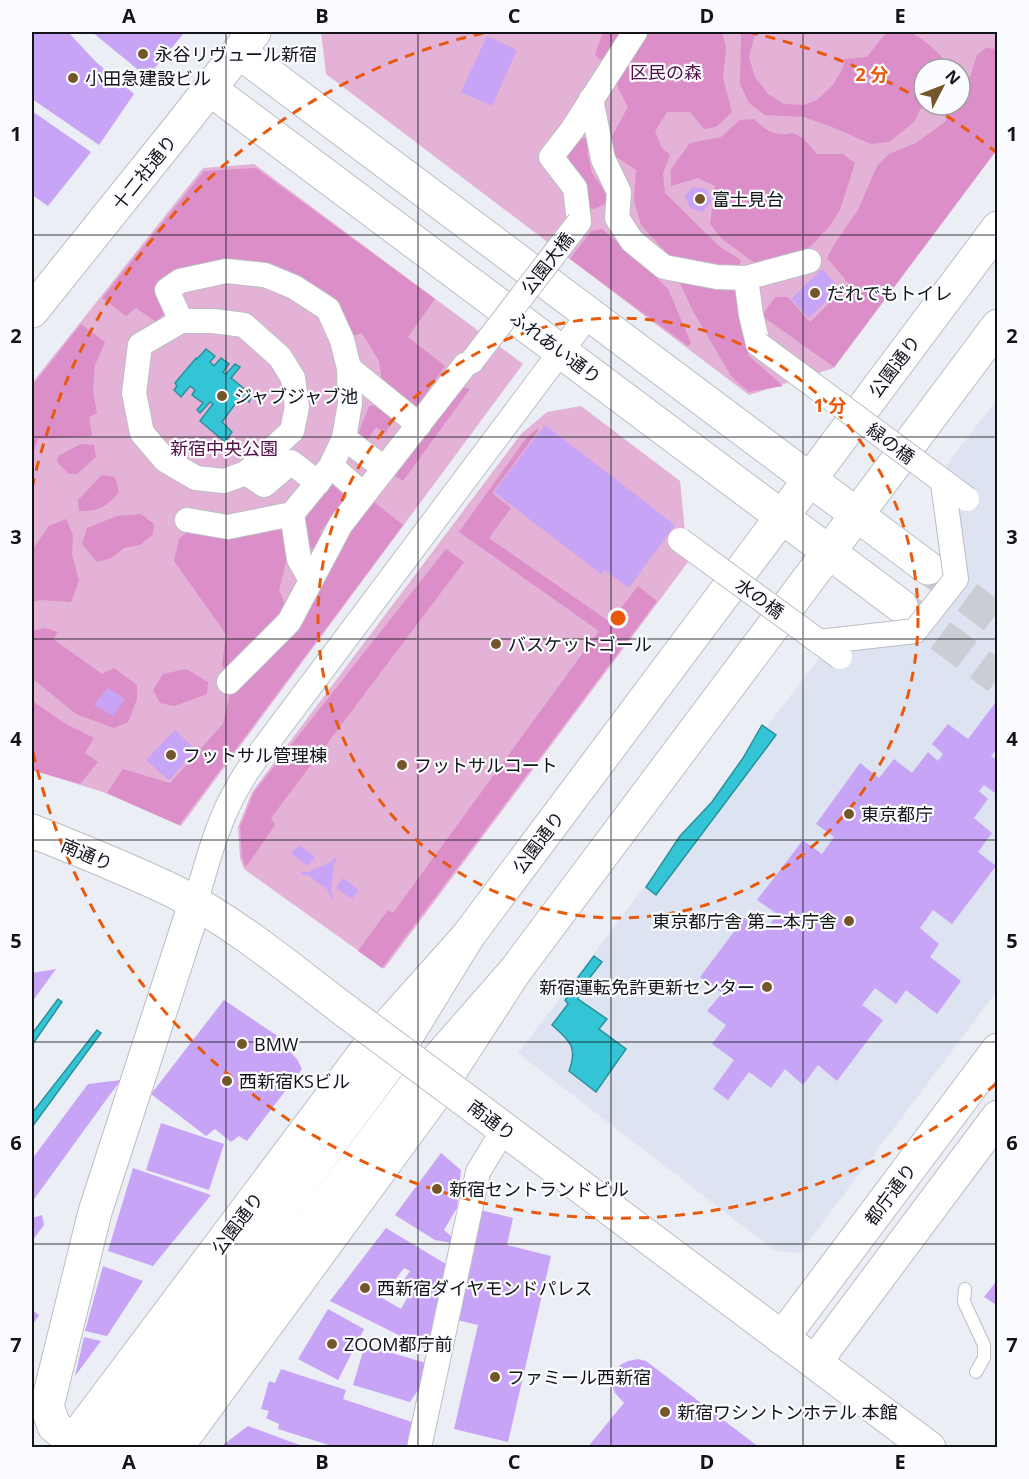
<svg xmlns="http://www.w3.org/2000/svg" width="1029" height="1479" font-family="'Open Sans','Noto Sans JP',sans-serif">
  <rect width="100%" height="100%" fill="#eceef5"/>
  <path fill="#dee3f1" d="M997,399V991L800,1253L775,1251L518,1053L835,637L910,626L951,573L942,471Z"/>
  <g fill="#e3b2d6" fill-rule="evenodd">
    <path d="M321,32H997V150L834,368L749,395L326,74ZM924,69H960V105H924Z"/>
    <path d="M254,164L523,364L181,826L103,792L32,770V383L203,168Z"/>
    <path d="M581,406L680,481L688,562L384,969L244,869L240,858L238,827L252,792L521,434L547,412Z"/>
  </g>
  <g fill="#db8ec8">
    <path d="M603,32H626L602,61L595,55Z"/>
    <path d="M650,32H722L726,48L723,78L732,112L716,127L704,129L690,112H667L655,131L661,147L670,155L663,173L665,193L720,247L741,260L740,266L703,270L667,254L641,225L634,200L636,170L612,154L611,138L628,107L618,88L617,78L630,50Z"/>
    <path d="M739,32H758L755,34L749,57L755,77L768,94L784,104L804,105L817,100L832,86L842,70L845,59L867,57C871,52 885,33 888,32C894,30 907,31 912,33C923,39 946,56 947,69H924L925,105L920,110L914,122L889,142L871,144L832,127L804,117L765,115L749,103L740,84L741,34Z"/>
    <path d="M986,48L997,49V149L834,367L762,316L775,297H788L810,322L849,284L827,258L837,240L858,210L877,166L889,154L916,143L945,122L954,105H960V95L971,74L977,55Z"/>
    <path d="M754,119C767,131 774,137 793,133L803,138L817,154H843L855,163L840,210L829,227L810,247L784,260L756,264L722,239L710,224L715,186L698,178L671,186V169L690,143L721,137L740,120Z"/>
    <path d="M593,137L596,144L587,152L592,173L606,193V204L593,209L589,208L582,186L566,152L577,139Z"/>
    <path d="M256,168L435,299L408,337L445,366L416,408L382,383L379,361L362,333L349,337L306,282L177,270L156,285L167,311L156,322L136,308L126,316L102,298L204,171Z"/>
    <path d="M602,229L647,268L668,289L691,343L688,346L570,259L591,231Z"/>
    <path d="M677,277L734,286L739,296L749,356L783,386L749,392L731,376L693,311Z"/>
    <path d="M81,324L105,342L95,365L93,390L97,413L89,417L92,436L38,439L32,457V386Z"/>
    <path d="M463,387L470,389L403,481L389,472L406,455L412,453Z"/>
    <path d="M380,405L397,417L385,433L376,427L363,445L356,440L369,406Z"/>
    <path d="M538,428V431L492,493L511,508L489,538L610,622L638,586L657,601L382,968L358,951L388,910L393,913L599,631L459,532L527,437Z"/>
    <path d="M81,444L94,445L96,457L77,474H69L57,462L58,456Z"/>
    <path d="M102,475L115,477L119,492C107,507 97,512 79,511L78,500Z"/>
    <path d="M332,484L347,498L320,532L326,537L314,551C311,547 307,543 305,539C297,516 319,499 332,484Z"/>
    <path d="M374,502L403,525L179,825L107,793L123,769L170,783L223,724L231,689L336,550Z"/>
    <path d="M141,514L154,524L153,534L140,545L124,548L111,558L97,562L82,544L87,528L117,516Z"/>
    <path d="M66,519L73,535L72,554L79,581L71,602L41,600L32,602V550L49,526Z"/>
    <path d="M284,526L290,546L279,590L284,602L282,616L227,674L222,665L226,634L174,561L179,539L188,531Z"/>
    <path d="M446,549L464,562L271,818L275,825L246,867L242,858L240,827L254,792Z"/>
    <path d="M45,628L58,632L53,639L102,674L114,668L137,685V699L128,722L114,728L76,714L32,678V631Z"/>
    <path d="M186,669L208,682L207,694L174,706L160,703L153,690L163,674Z"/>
    <path d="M34,702L64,723L94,738L85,753L98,762L80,784L32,770V705Z"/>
  </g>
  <g fill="#33c5d5" stroke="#29909c" stroke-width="1.5">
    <path d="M206,349L215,356L210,362L214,366L221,358L229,364L223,372L226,374L235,364L240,367L231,378L252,395L249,402L241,396L222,422L232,432L225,442L200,421L213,404L210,402L200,413L197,410L203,403L192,395L195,390L190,386L181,397L174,390L177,386L175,383L196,358L197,359Z"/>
    <path d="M762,725L776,735L656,895L646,887L680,836L712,802L743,758Z"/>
    <path d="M594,956L602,962L577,994L578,999L607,1019L599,1029L626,1049L596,1092L569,1071C578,1047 570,1041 552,1025L568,1004L565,1000L576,987L573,984Z"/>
    <path d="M58,999L62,1002L32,1045V1034Z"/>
    <path d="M97,1030L101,1033L32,1127V1112H33Z"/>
  </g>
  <g fill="#c8a4f6" fill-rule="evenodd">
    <path d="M32,32H68L96,62L134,94L99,145L32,99Z"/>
    <path d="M92,32H185L147,77Z"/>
    <path d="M487,36L517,50L492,106L461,92Z"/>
    <path d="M32,111L91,152L48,206L32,195Z"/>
    <path d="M693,187L706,189L711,201L703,212L690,208L685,196Z"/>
    <path d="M822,269L840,288L809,318L791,299Z"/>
    <path d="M545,425L675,525L629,588L605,570L601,574L494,492Z"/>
    <path d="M108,688L125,699L113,716L94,705Z"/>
    <path d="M998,699V748L991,756L998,761V789L995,793L984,785L979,791L988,799L974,818L992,833L978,852L996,866L952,924L933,910L920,928L939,944L930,957L961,981L937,1014L906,990L896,1004L875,988L862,1005L883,1020L837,1081L818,1065L803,1085L785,1069L771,1088L749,1072L728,1100L713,1089L734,1060L712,1044L726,1025L707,1011L722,993L700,977L745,917L765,931L777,914L757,900L803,840L822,854L834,837L816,824L860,763L879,778L894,759L912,773L928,752L938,761L943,754L932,744L948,724L968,739Z"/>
    <path d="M175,730L196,750L169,780L146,760Z"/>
    <path d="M299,845L315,857L308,866L291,854Z"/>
    <path d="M335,857L337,859L334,864L331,890L333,898L331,899L328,890L308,875H301V872H308L331,862Z"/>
    <path d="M343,878L359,890L352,899L336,888Z"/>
    <path d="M56,969L32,1002V973Z"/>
    <path d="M224,1000L279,1037L280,1042L297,1059L302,1069L247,1141L239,1136L231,1142L215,1129L206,1136L151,1094Z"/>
    <path d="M121,1080L106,1100L32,1202V1159L88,1084Z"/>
    <path d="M161,1123L224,1144L209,1190L146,1170Z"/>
    <path d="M441,1153L461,1170L457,1208L444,1230L453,1238L452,1243L435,1240L395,1215Z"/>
    <path d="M133,1168L211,1195L153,1266L108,1251Z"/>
    <path d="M472,1208L513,1218L507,1245L551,1256L508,1442L454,1429L478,1325L448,1318Z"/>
    <path d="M42,1215L44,1225L32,1241V1218Z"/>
    <path d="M386,1228L446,1264L429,1350L330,1301ZM404,1268L410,1271L402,1283L410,1293L401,1309L382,1298Z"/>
    <path d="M103,1266L143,1281L107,1336L85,1331Z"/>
    <path d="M998,1279V1306L984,1297Z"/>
    <path d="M328,1309L364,1329L338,1380L298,1359Z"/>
    <path d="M32,1310L39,1315L32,1326Z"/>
    <path d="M84,1337L101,1341L75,1376Z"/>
    <path d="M365,1345L426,1363L421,1386L410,1402L353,1385Z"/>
    <path d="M638,1359L646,1361L760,1448H587L624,1403L615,1393L612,1385L614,1375L620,1365L628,1361Z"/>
    <path d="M281,1369L346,1390L343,1399L415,1423L407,1448H338L278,1429L279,1424L266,1418L269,1411L261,1409L269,1381L275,1383Z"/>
    <path d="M248,1426L305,1447V1448H219Z"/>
  </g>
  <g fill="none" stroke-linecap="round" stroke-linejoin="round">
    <g stroke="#cbcdd4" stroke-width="33" stroke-dasharray="33 16" stroke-linecap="butt">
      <path d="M928,568L998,620"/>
      <path d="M901,606L998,678"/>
    </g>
    <g stroke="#bcbec5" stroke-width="14">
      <path id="lane" d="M965,1289L964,1302L984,1345V1358L976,1372"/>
    </g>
    <g stroke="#bcbec5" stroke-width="26">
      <g id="street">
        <path d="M591,99L603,159L619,192L617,218L632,241L664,267L717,277L746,278"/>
        <path d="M579,222L575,188L551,157L572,130L635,32"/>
        <path d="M181,321L167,290L180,281L226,271L265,275L294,287L328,309L342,340L349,368L350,403L344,438L331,466L292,514L228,527L187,520"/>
        <path d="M181,321H213L244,325L280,357L293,378L297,407L292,431L246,473L224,481L196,478L165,460L142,433L134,393L140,345Z"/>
        <path d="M758,344L751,315L746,278L809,261"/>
        <path d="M349,368L419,425"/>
        <path d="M344,438L384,468"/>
        <path d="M331,466L363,494"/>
        <path d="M246,473L264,485L291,462L318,483"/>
        <path d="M292,514L299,559L311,580"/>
        <path d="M229,682L289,622L341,524L465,365L472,361"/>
        <path d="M195,904C207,864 217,821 239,785C244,775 251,766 257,757L589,314"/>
        <path d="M419,1448L478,1172L504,1129"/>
      </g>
    </g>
    <g stroke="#bcbec5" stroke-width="35">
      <g id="secondary">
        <path d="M239,52L928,568"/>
        <path d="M210,89L901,606"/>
        <path d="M32,311L182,124L254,32"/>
        <path d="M32,831C80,850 128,869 175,892C236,923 293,971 347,1012"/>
        <path d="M476,1108L929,1448"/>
        <path d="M782,1338L998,1050"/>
        <path d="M815,1362L998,1117"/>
        <path d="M73,1441L54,1426L47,1406L95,1212L195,904"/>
        <path d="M68,1448L369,1047L468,936L998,228"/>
        <path d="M176,1448L434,1096L515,971L998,326"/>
      </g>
    </g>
    <g stroke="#bcbec5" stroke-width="35">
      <g id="highway">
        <path d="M103,1448L390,1063L468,936"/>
        <path d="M142,1448L417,1083L515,971"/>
      </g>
    </g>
    <use href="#lane" stroke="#fff" stroke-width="12"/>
    <use href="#street" stroke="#fff" stroke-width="24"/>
    <use href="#secondary" stroke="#fff" stroke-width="33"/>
    <use href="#highway" stroke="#fff" stroke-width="33"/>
    <g stroke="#bcbec5" stroke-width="26" stroke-linecap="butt">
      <g id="street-bridge">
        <path d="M758,344L967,499"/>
        <path d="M472,361L579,222"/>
        <path d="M680,540L840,657"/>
        <path d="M819,642L915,631L956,579L943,483"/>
      </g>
    </g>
    <g stroke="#bcbec5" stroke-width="35" stroke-linecap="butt">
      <path id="secondary-bridge" d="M347,1012L476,1108"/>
    </g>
    <use href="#street-bridge" stroke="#fff" stroke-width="24"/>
    <use href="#secondary-bridge" stroke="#fff" stroke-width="33"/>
  </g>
  <path fill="none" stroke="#131417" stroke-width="1.5" stroke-opacity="0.55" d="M226,32V1448M418,32V1448M611,32V1448M803,32V1448M32,235H998M32,437H998M32,639H998M32,840H998M32,1042H998M32,1244H998"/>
  <g fill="none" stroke="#e8590c" stroke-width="3" stroke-dasharray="10 8">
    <circle cx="618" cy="618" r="300"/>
    <path d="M996 1084A600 600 0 0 1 32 748M32 488A600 600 0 0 1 488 32M748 32A600 600 0 0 1 923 101M931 106A600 600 0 0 1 996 152"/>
  </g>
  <g fill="#75562b" stroke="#fbfcff" stroke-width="2">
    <circle cx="143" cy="54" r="6"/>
    <circle cx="73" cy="78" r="6"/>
    <circle cx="700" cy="199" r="6"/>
    <circle cx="815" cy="293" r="6"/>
    <circle cx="222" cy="396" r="6"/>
    <circle cx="496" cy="644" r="6"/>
    <circle cx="171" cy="755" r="6"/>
    <circle cx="402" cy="765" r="6"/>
    <circle cx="849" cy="814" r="6"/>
    <circle cx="849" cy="921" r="6"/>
    <circle cx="767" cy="987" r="6"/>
    <circle cx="242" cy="1044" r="6"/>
    <circle cx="227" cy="1081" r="6"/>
    <circle cx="437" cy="1189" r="6"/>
    <circle cx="365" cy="1288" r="6"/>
    <circle cx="332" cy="1344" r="6"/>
    <circle cx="495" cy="1377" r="6"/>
    <circle cx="665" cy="1412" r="6"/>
  </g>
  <g text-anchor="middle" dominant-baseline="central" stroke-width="4.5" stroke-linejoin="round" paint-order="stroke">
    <g font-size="18" fill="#131417" stroke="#fbfcff" text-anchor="start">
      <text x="155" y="54">永谷リヴュール新宿</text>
      <text x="85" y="78">小田急建設ビル</text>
      <text x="712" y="199">富士見台</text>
      <text x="827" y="293">だれでもトイレ</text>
      <text x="234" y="396">ジャブジャブ池</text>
      <text x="508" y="644">バスケットゴール</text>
      <text x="183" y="755">フットサル管理棟</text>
      <text x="414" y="765">フットサルコート</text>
      <text x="861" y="814">東京都庁</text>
      <text x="837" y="921" text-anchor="end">東京都庁舎 第二本庁舎</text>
      <text x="755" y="987" text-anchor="end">新宿運転免許更新センター</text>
      <text x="254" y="1044">BMW</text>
      <text x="239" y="1081">西新宿KSビル</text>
      <text x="449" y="1189">新宿セントランドビル</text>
      <text x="377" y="1288">西新宿ダイヤモンドパレス</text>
      <text x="344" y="1344">ZOOM都庁前</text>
      <text x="507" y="1377">ファミール西新宿</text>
      <text x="677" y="1412">新宿ワシントンホテル 本館</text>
    </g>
    <g font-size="18" fill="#530e47" stroke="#fbfcff">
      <text x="666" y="72">区民の森</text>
      <text x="224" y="448">新宿中央公園</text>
    </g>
    <g font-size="18" fill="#131417" stroke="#fbfcff">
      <text transform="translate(144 172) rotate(-51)">十二社通り</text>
      <text transform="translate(547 263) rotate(-52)">公園大橋</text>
      <text transform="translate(556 347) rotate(37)">ふれあい通り</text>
      <text transform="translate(894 366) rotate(-53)">公園通り</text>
      <text transform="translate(891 443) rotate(37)">緑の橋</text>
      <text transform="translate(760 598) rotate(36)">水の橋</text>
      <text transform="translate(538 842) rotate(-53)">公園通り</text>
      <text transform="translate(87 854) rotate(23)">南通り</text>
      <text transform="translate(492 1120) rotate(37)">南通り</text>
      <text transform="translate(890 1194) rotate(-53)">都庁通り</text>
      <text transform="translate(237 1223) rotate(-53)">公園通り</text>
    </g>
  </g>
  <circle cx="618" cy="618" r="9" fill="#e8590c" stroke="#fbfcff" stroke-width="3"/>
  <g font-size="18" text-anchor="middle" font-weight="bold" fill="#e8590c" stroke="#fbfcff" stroke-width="4.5" stroke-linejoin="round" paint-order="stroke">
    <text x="872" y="81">2 分</text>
    <text x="830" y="412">1 分</text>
  </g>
  <rect width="1029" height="1479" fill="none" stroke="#fbfcff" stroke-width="66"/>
  <g transform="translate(942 87) rotate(48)"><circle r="28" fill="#fbfcff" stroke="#9e9fa2" stroke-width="1.5"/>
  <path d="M0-4.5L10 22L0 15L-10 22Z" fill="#75562b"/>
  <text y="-9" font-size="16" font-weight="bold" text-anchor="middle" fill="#131417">N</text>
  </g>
  <rect x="33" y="33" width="963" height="1413" fill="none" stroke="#131417" stroke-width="2"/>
  <g font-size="20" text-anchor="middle" font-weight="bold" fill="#131417">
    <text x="129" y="23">A</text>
    <text x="322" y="23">B</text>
    <text x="514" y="23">C</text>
    <text x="707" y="23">D</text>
    <text x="900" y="23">E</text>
    <text x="16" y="141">1</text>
    <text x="1012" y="141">1</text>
    <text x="16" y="343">2</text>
    <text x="1012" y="343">2</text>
    <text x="16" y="544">3</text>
    <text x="1012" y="544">3</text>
    <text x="16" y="746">4</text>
    <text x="1012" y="746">4</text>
    <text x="16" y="948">5</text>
    <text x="1012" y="948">5</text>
    <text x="16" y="1150">6</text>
    <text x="1012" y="1150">6</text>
    <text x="16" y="1352">7</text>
    <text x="1012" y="1352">7</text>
    <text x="129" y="1469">A</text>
    <text x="322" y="1469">B</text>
    <text x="514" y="1469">C</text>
    <text x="707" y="1469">D</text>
    <text x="900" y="1469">E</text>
  </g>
</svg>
